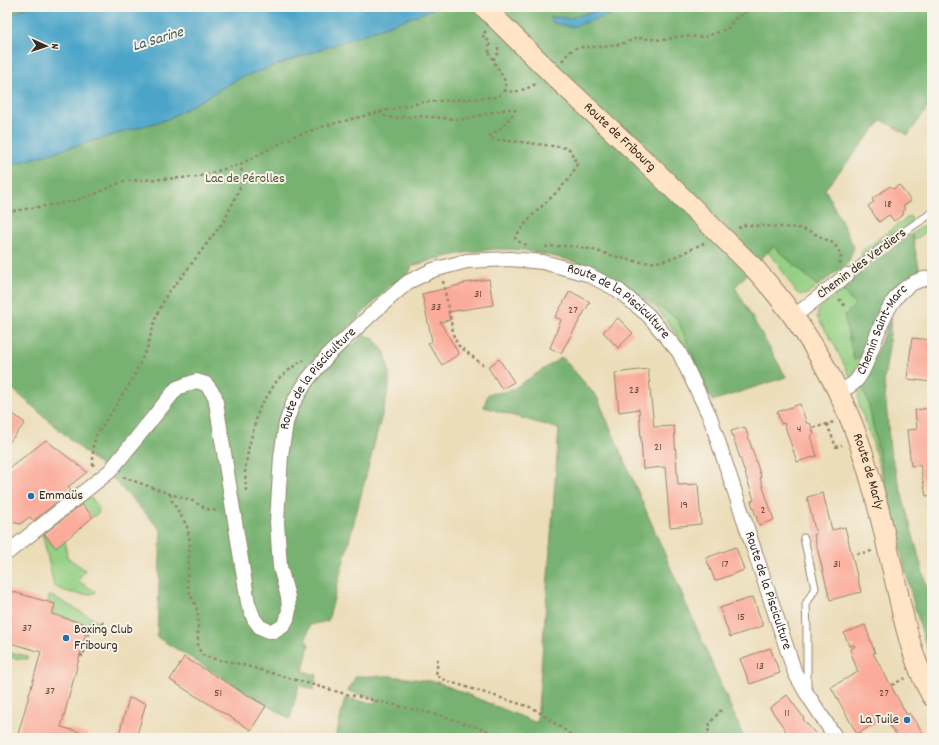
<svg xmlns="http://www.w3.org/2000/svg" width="939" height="745" font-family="Dekko,sans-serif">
  <rect width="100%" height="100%" fill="#f7f3e8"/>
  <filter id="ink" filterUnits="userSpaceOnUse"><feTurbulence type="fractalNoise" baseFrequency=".025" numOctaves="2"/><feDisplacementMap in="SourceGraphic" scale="8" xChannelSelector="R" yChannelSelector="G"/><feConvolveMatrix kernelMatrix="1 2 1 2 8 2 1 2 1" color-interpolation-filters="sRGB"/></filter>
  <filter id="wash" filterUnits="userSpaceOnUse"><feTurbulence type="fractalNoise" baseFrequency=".012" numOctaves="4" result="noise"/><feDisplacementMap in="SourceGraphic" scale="16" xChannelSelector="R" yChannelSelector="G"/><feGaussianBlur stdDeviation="0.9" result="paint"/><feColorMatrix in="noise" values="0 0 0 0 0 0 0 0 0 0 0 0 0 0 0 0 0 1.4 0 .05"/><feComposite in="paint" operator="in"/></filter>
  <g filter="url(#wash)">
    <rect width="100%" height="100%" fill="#ecddb9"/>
    <g fill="#95d084" stroke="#687d51">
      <path d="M910,216L913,221L861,258V255L863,250Z"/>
      <path d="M932,219V228L914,240L912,234Z"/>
      <path d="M773,246L818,286C811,292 804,299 796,292L778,264L768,252Z"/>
      <path d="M600,270L677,318L712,401L704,385L698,382L687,362L689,353L670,325L656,308Z"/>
      <path d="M842,290L855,305L854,360L861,357L851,379L834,344L817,317L818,312L820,308Z"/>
      <path d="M862,387L868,401L888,499L871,437L860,408L858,398L860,390Z"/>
      <path d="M88,497C96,501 98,504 99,512L93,517L79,501Z"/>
      <path d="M42,532L55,548L65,540L67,557L85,570L78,581L96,592C86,598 64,592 54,586Z"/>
      <path d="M49,596L56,598L97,621V624L89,622L88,625L52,614L55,604L48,602Z"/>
      <path d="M8,653L18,654L27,656V659C20,660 14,657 7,658V654Z"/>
    </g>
    <g fill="#78b272" stroke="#5a6e48">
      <path d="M7,7H28L7,16Z"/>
      <path d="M437,7H601L595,11L570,18L550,17L554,23L609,15L620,7H932V102L908,135L882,120L825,189L854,247L848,263L818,286L773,246L735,287L786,377L712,401L677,318L600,270L565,259L524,250L495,249L464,253L432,260L412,266L409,273L390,286L342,334L353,345L363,335L372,337L385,353L389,372V388L328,621L310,625L306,639L309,645L303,671L317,675L313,690L299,685L290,719L157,637L161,530L101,466L7,384V167L21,162L168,119L240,78L418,15Z"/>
      <path d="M912,234L920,272L913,275L894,288L885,300L861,357L854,360L844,316L855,305L842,290C864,269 887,251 912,234Z"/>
      <path d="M891,317L889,346L884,380L890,450L928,591L930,612L932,616V663L924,639L914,605L888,499L868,401L862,387Z"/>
      <path d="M562,357L597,397L744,738H340L336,737L345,698L375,704V698L348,691L356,676H391L437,682L537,723L559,429L484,407L488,394L510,391Z"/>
    </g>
    <g fill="#4ca5c9" stroke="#446874">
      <path d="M28,7H437L418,15L240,78L168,119L21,162L7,167V16Z"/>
      <path d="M601,7H620L609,15L572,27L554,23L549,17L570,18L595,11Z"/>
    </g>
    <g id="blocks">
      <g fill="#fbab9a">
        <path d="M899,185L911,201L903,206L905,209L902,211L904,214L894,221L889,215L879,222L868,206L874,202L872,199L890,186L893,189Z"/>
        <path d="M489,279L493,305L448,312L450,320L440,322L459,354L442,365L428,343L432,341L422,294L464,284V283Z"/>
        <path d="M570,291L590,302L561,353L550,348L561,320L555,317Z"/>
        <path d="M618,318L633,333L618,348L603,332Z"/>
        <path d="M912,338L932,340V382L907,379Z"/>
        <path d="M499,359L514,382L502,389L488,367Z"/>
        <path d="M648,369L654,427L674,426L678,485L698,484L701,524L670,527L665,467L643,469L639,409L619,412L615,373Z"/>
        <path d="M800,404L807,424L810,423L814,434L811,436L817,456L797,462L784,423L781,424L777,412Z"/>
        <path d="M930,408L932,421V495L926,496L920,465L911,466L907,430L917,429L915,410Z"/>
        <path d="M7,409L25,423L7,445Z"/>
        <path d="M745,427L761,477L760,478L774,520L759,525L751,501L754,500L731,431Z"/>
        <path d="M46,440L87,472L68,487L71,491L33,521L30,517L20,524L7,521V470Z"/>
        <path d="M823,493L832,530L845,527L861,592L830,600L814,535L816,534L807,497Z"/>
        <path d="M82,504L93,517L56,548L44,534Z"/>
        <path d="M736,547L744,570L715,581L706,558Z"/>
        <path d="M7,590L55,604L52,614L88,625L61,727L87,734V738H17L41,652L7,642Z"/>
        <path d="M753,597L763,626L730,637L720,608Z"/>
        <path d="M865,625L875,653H873L907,715L909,713L927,738H899L884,718L857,734L831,687L858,672L850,650L855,646L854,645L849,646L844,633Z"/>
        <path d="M770,648L780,673L750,684L740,659Z"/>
        <path d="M184,657L266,706L251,730L170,680Z"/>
        <path d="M787,695L804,718L803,719L819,738H791L770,708Z"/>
        <path d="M129,698L146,703L136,738H118Z"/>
      </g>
    </g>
  </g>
  <g filter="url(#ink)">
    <use href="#blocks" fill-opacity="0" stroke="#94846c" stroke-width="1"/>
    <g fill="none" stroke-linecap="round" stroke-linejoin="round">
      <g stroke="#94846c" stroke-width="9">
        <g id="service">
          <path d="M847,275L887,243L932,213"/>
          <path d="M804,538L815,588L806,604L807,632V689"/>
        </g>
      </g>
      <g stroke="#94846c" stroke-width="16">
        <g id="minor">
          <path d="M793,317L847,275"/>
          <path id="s1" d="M838,392C845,389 851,386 856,381C862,374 866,364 869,356C881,325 892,280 932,278"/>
          <path id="s2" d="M7,553L110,471L177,388L196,381L206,384L215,396L248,603L254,619L260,627L269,631H275L283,626L287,619L289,610L288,597L280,567L277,522L281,456L286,423L293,403L308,379L329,354L376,310L408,282L433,270L467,261L510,259L543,262L587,274L618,290L648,315L679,352L710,417L795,673L807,694L836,738"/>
        </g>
      </g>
      <g stroke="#94846c" stroke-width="22">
        <g id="secondary">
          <path id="s3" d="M755,269C794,312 827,363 849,416C865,453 876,497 885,536C890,560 896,583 901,607C908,637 916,668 932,696"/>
        </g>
      </g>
      <g stroke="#94846c" stroke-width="2.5" stroke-dasharray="3 3" stroke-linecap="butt">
        <path d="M493,60L499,52L497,44"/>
        <path d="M562,61L569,52L576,48L583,47H603L621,44L638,38L664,40L680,36L704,37L727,29L735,19L750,9L767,7"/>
        <path d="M504,90C516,95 527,88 538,83"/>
        <path d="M379,112L384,116L395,118L416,116L456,119H465L493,112L508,109H514L515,110V112L500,129L489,136L490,137L495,140L521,142L568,148L570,150L577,164C570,183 545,202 532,216C526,223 521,229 516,236L515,238C517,242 524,244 528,245"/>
        <path d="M7,212L70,202L95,194L124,181L197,177L241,164L294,136L328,125L379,112L425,102L497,97C512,87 504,79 497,67C494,62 492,57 489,52"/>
        <path d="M738,228L745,225L765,226L798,228L809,231L833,243L838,249L841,256L840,264"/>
        <path d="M545,247C558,246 571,245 584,248C605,252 635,265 656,262C673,260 688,250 704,243"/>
        <path d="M443,281L454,337L458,345L483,365"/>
        <path d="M839,299L845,306"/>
        <path d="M827,424L836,447L842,445"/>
        <path d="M813,428L834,422"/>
        <path d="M93,466V446L96,436L132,380L147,348L156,317L167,294L183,275L224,221L239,190L242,180L241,164"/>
        <path d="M123,477L170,494L191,500L207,509L219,511"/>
        <path d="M246,491L245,470L249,446L259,409L278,379L298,363L304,360"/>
        <path d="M170,494L172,501L187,526L190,543L187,581L190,594L196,606L198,616V645L201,654L210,658L236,663L342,693L443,716L509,738"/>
        <path d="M857,554L872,551"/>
        <path d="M927,633L931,642"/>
        <path d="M80,655L83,656L91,624L101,626L104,619"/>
        <path d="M438,659L436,675L447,681L533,708L576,738"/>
        <path d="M892,685L905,678"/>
        <path d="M707,738L710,723L721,710"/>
      </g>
      <use href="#service" stroke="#fff" stroke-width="7"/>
      <use href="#minor" stroke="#fff" stroke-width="14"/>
      <use href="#secondary" stroke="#ffe4c6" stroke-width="20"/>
      <g stroke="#94846c" stroke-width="22" stroke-linecap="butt">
        <g id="secondary-bridge">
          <path id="s4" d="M484,7L554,76L648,164L755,269"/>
        </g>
      </g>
      <path stroke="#94846c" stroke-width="2.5" stroke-dasharray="3 3" stroke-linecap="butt" d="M486,31L482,35L490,42L489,52"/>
      <use href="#secondary-bridge" stroke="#ffe4c6" stroke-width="20"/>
    </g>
  </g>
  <g fill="#1f6fb2" stroke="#f7f3e8" stroke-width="1.5">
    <circle cx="31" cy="496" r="4"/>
    <circle cx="66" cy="638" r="4"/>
    <circle cx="907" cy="720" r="4"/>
  </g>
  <g text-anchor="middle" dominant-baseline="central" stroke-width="4" stroke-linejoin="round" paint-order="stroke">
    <g font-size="12" fill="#6b4a3d">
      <text x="888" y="204">18</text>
      <text x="478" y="294">31</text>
      <text x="436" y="307">33</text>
      <text x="573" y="310">27</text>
      <text x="634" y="390">23</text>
      <text x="799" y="429">4</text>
      <text x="658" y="447">21</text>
      <text x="684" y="505">19</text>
      <text x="763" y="510">2</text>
      <text x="725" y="564">17</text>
      <text x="837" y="564">31</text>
      <text x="741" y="617">15</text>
      <text x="27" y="628">37</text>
      <text x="760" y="666">13</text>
      <text x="50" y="691">37</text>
      <text x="218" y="693">51</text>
      <text x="884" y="693">27</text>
      <text x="787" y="713">11</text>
    </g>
    <g font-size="14" fill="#3b2a1e" stroke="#f7f3e8">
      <text stroke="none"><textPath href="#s4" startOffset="188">Route de Fribourg</textPath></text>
      <text transform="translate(862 264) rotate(-37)">Chemin des Verdiers</text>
      <text stroke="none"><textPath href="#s2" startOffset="1167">Route de la Pisciculture</textPath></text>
      <text stroke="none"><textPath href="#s1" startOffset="79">Chemin Saint-Marc</textPath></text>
      <text stroke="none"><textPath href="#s2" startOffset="807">Route de la Pisciculture</textPath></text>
      <text stroke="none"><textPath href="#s3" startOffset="234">Route de Marly</textPath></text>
      <text stroke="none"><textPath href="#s2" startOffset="1503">Route de la Pisciculture</textPath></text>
    </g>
    <g font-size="14" fill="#525438" stroke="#f7f3e8">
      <text x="245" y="179">Lac de Pérolles</text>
    </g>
    <g font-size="14" fill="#3b2a1e" stroke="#f7f3e8" text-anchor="start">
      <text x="39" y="496">Emmaüs</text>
      <text x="74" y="630">Boxing Club<tspan x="74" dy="16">Fribourg</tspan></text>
      <text x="899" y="720" text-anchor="end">La Tuile</text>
    </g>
    <g font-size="15" font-style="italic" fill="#425b62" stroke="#f7f3e8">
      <text transform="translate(158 40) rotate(-17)">La Sarine</text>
    </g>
  </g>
  <rect width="939" height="745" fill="none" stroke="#f7f3e8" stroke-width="24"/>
  <g transform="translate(46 46) rotate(93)" stroke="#f7f3e8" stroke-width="3" paint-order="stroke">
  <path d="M0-3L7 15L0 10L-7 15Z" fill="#3b2a1e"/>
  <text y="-6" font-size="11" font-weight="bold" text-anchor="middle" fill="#3b2a1e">N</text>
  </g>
</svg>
